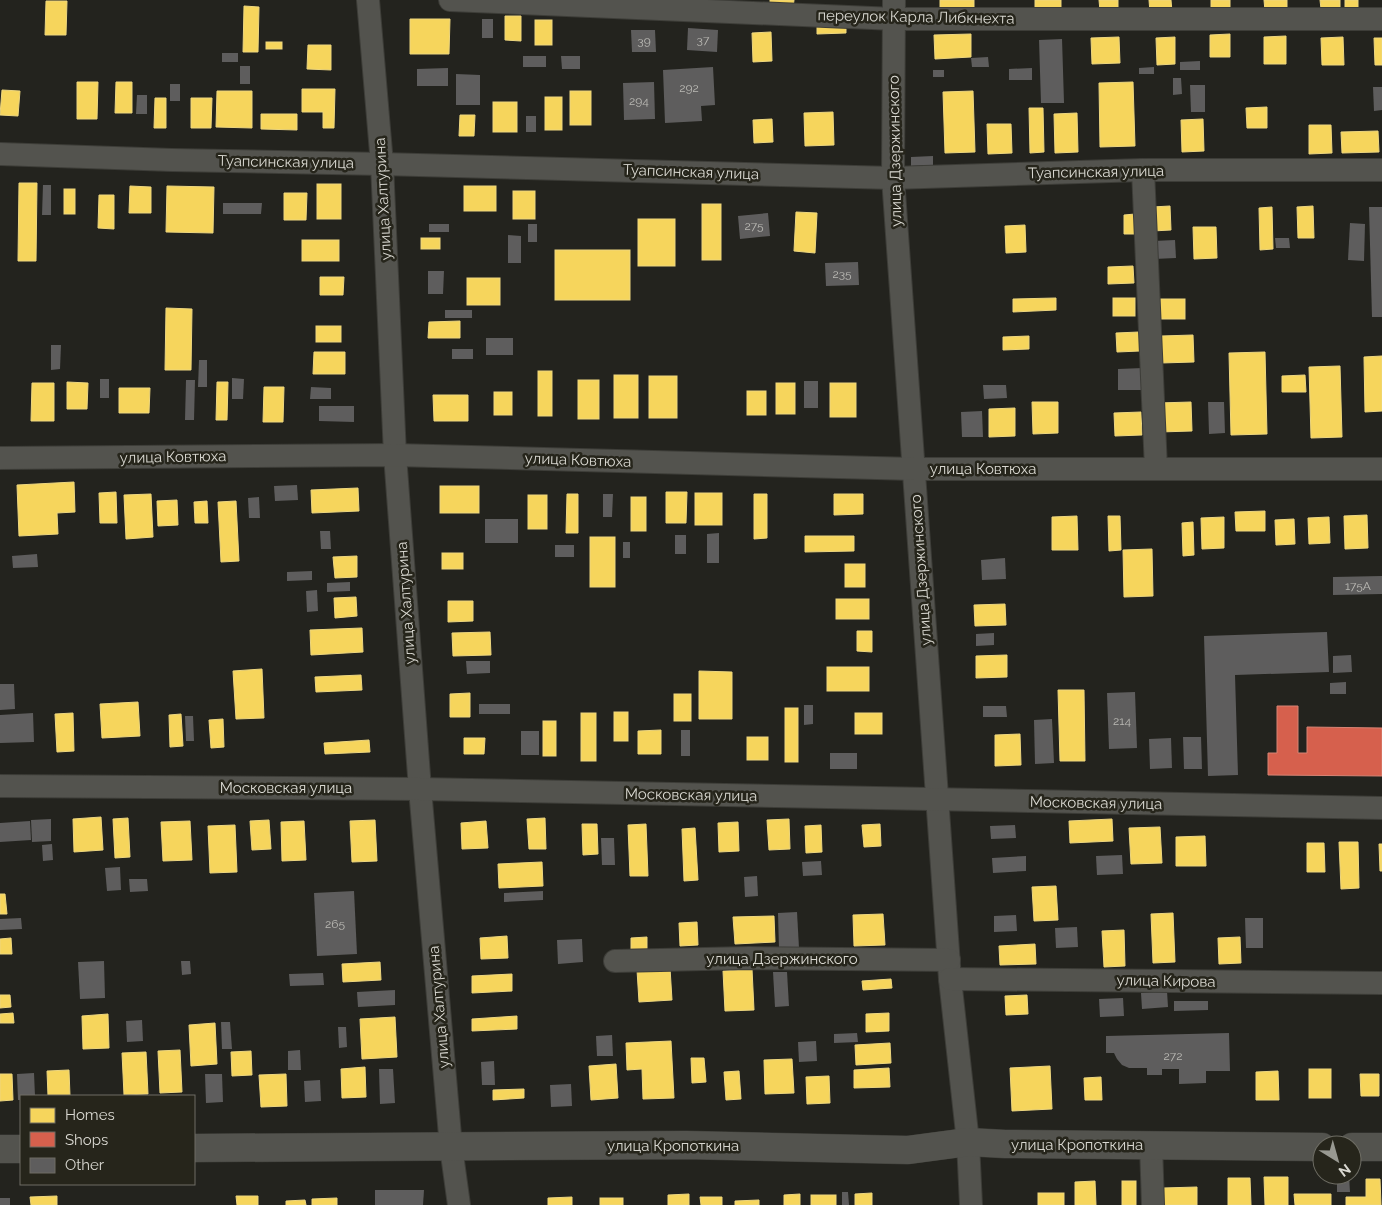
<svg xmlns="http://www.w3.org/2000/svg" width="1382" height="1205" font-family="Raleway,sans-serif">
  <rect width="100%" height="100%" fill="#23231e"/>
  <g fill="#f6d55c" stroke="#edd67f">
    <path d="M770,0H794L793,8L770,7Z"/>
    <path d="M940,0H974V10L940,12Z"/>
    <path d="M1035,0H1061V11L1035,12Z"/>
    <path d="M1099,0H1118V10L1100,11Z"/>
    <path d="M1149,0H1171L1172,12L1150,13Z"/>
    <rect x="1211" y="0" width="19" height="10"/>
    <path d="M1264,0H1287V10L1265,11Z"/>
    <path d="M1320,0H1340V9H1321Z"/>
    <rect x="1345" y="0" width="13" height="8"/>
    <path d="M46,1H67L66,35H45Z"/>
    <path d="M244,6L259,7L258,52H243Z"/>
    <path d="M505,16H521V41L505,40Z"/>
    <path d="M410,19H450L449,54H410Z"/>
    <rect x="535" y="20" width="17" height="25"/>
    <path d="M846,25V33L817,34V26Z"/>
    <path d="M771,32L772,61L753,62L752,33Z"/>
    <path d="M971,34V57L935,59L934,35Z"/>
    <path d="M1230,34V57H1210V35Z"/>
    <path d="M1286,36V64H1264V37Z"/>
    <path d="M1119,37L1120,63L1092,64L1091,38Z"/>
    <path d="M1175,37V64L1157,65L1156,38Z"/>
    <path d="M1343,37L1344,65H1322L1321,38Z"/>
    <path d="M1374,38H1382V65H1375Z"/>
    <rect x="266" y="42" width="16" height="7"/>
    <path d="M308,45H331V70L307,69Z"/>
    <path d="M77,82H98L97,119H77Z"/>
    <path d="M116,82H132V113H115Z"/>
    <path d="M1133,82L1135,146L1100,147L1099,83Z"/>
    <path d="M302,89H335L334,128H323V112H302Z"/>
    <path d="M2,90L20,91L18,116L0,115Z"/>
    <path d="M217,91H252V128L216,127Z"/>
    <rect x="570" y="91" width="21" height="34"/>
    <path d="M973,91L975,152L945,153L943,92Z"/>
    <rect x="545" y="97" width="17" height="33"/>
    <path d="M155,98H166V128H154Z"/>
    <path d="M191,98H212L211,128H191Z"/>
    <rect x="493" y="102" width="24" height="30"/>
    <path d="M1267,107V128H1247L1246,108Z"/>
    <path d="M1029,108H1043L1044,152L1030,153Z"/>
    <path d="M833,112L834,145L805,146L804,113Z"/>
    <path d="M1077,113L1078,152L1055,153L1054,114Z"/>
    <path d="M261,114H297V130L261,129Z"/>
    <path d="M460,115H475L474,136H459Z"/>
    <path d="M772,119L773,142L754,143L753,120Z"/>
    <path d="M1203,119L1204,151L1182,152L1181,120Z"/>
    <path d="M987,124H1011L1012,153L988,154Z"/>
    <path d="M1309,125H1331L1332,153L1309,154Z"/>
    <path d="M1378,131L1379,152L1342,153L1341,132Z"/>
    <path d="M19,183H37L36,261H18Z"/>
    <rect x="317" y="184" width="24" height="35"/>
    <path d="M130,186L151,187V213H129Z"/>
    <path d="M167,186L214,187L213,233L166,232Z"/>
    <rect x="464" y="186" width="32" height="25"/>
    <rect x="64" y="189" width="11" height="25"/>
    <rect x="513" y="191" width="22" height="28"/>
    <path d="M284,193H307L306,220H284Z"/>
    <path d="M99,195H114V229L98,228Z"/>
    <rect x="702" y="204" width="19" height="56"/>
    <path d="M1170,206L1171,230L1152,231V207Z"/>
    <path d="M1313,206L1314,238H1298L1297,207Z"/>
    <path d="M1272,207L1273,249L1260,250L1259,208Z"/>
    <path d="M796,212L817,213L815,253L794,251Z"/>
    <path d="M1135,214V234H1124V215Z"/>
    <rect x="638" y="219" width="37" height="47"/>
    <path d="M1025,225L1026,252L1006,253L1005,226Z"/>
    <path d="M1193,227H1216L1217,258L1194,259Z"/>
    <rect x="421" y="238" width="19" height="11"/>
    <rect x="302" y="240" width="37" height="21"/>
    <rect x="555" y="250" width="75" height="50"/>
    <path d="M1133,266L1134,283L1108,284V267Z"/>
    <path d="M320,277H344L343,295H320Z"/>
    <rect x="467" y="278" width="33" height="27"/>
    <path d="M1056,298V310L1013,312V299Z"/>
    <rect x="1113" y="298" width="22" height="18"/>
    <rect x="1160" y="299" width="25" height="20"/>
    <path d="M166,308L192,309L191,370H165Z"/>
    <path d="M460,321V338H428L429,322Z"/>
    <rect x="316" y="326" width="25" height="16"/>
    <path d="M1139,332L1140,351L1117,352L1116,333Z"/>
    <path d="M1193,335L1194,362L1161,363V336Z"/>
    <path d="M1029,336V349L1003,350V337Z"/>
    <path d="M314,352H345V374H313Z"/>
    <path d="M1265,352L1267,434L1231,435L1229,353Z"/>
    <path d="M1382,356V411L1365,412L1364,357Z"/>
    <path d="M1340,366L1342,437L1311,438L1309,367Z"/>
    <rect x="538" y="371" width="14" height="45"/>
    <rect x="614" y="375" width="24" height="43"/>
    <path d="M1305,375L1306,392H1282V376Z"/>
    <rect x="649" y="376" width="28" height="42"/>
    <rect x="578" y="380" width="21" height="39"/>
    <path d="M67,382L88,383L87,409H67Z"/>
    <path d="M217,382H228L227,420H216Z"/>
    <path d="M32,383H54V421H31Z"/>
    <rect x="776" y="383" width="19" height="31"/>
    <rect x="830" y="383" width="26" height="34"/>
    <path d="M264,387H284L283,422H263Z"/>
    <path d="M119,388H150L149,413H119Z"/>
    <rect x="747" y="391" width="19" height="24"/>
    <rect x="494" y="392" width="18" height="23"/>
    <path d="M433,395H468V421H434Z"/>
    <path d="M1032,402H1058V433L1033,434Z"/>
    <path d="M1191,402L1192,431L1159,432L1158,403Z"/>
    <path d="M1015,408V436L989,437V409Z"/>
    <path d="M1141,412L1142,435L1115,436L1114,413Z"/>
    <path d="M74,482L75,512L57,513L58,534L19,536L17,485Z"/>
    <rect x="440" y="486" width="39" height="27"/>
    <path d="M358,488L359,511L312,513L311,490Z"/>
    <path d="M116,492L117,523H100L99,493Z"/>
    <path d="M666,492H687L686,523H666Z"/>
    <rect x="695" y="493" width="27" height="32"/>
    <path d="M151,494L153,537L126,539L124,495Z"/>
    <path d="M567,494H578V533H566Z"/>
    <path d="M754,494H767V538L754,539Z"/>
    <path d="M834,494H863V514L834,515Z"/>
    <rect x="528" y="495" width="19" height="34"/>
    <rect x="631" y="497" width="15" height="34"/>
    <path d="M177,500L178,525L158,526L157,501Z"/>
    <path d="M207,501L208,523H195L194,502Z"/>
    <path d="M236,501L239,561L221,562L218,502Z"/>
    <path d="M1265,511V531H1236L1235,512Z"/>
    <path d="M1367,515L1368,548L1345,549L1344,516Z"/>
    <path d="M1077,516L1078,550H1052V517Z"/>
    <path d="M1108,516H1120L1121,550L1109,551Z"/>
    <path d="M1224,517V548L1202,549L1201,518Z"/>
    <path d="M1329,517L1330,543L1309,544L1308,518Z"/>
    <path d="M1294,519L1295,544L1276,545L1275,520Z"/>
    <path d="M1193,522L1194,555L1183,556L1182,523Z"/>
    <path d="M805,536H854V551L805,552Z"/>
    <rect x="590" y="537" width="25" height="50"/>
    <path d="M1152,549L1153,596L1124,597L1123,550Z"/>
    <rect x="442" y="553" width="21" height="16"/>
    <path d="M357,556V577L335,578L333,557Z"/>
    <rect x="845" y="564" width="20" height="23"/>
    <path d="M356,597L357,616L335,618L334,598Z"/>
    <rect x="836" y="599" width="33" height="20"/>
    <path d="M448,601H473V621L448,622Z"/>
    <path d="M1005,604L1006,625L975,626L974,605Z"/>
    <path d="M362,628L363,652L311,655L310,630Z"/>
    <path d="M857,631H872V652L857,651Z"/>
    <path d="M490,632L491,655L453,656L452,633Z"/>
    <path d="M1007,655V677L976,678V656Z"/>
    <rect x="827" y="667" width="42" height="24"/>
    <path d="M262,669L264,718L236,719L233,671Z"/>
    <path d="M699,671L732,672V719H699Z"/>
    <path d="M361,675L362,690L316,692L315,677Z"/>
    <path d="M1058,690H1084L1085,761H1060Z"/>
    <path d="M470,693V717H450V694Z"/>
    <rect x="674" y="694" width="17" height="27"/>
    <path d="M138,702L140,736L102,738L100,704Z"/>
    <rect x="785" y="708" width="13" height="54"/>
    <rect x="614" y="712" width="14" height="29"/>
    <path d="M73,713L74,751L57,752L55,714Z"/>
    <rect x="581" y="713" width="15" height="48"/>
    <rect x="855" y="713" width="27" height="21"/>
    <path d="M181,714L183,746L170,747L169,715Z"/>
    <path d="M223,719L224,747L211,748L209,720Z"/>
    <rect x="543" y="721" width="13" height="35"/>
    <path d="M661,730V754H638V731Z"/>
    <path d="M1020,734L1021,765L995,766V735Z"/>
    <rect x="747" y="737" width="21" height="23"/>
    <path d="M464,738H485L484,754H464Z"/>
    <path d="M369,740L370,752L325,754L324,743Z"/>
    <path d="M101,817L103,850L74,852L73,819Z"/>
    <path d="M128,818L130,857L115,858L113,819Z"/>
    <path d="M545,818L546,849H529L527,819Z"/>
    <path d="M789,819L790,849L769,850L767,820Z"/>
    <path d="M1112,819L1113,841L1070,843L1069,821Z"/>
    <path d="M269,820L271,849L252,850L250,821Z"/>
    <path d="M375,820L377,861L352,862L350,821Z"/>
    <path d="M190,821L192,860L163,861L161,822Z"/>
    <path d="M304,821L306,860L282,861L281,822Z"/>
    <path d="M486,821L488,848L462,849L461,823Z"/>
    <path d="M738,822L739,851L719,852L718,823Z"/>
    <path d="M582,824H597L598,854L583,855Z"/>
    <path d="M646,824L648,876H630L628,825Z"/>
    <path d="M880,824L881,846L864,847L862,825Z"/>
    <path d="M235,825L237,872L210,873L208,826Z"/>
    <path d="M821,825L822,852L806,853L805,826Z"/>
    <path d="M1160,827L1162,863L1131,864L1129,828Z"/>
    <path d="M695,828L698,880L684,881L682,829Z"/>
    <path d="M1205,836L1206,866H1176V837Z"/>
    <path d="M1339,842H1358L1359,888L1341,889Z"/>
    <path d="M1307,843H1324L1325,872H1307Z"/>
    <path d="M1379,844H1382V871H1380Z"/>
    <path d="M542,862L543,886L499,888L498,864Z"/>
    <path d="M1056,886L1058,920L1034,921L1032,887Z"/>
    <path d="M0,894H5L7,914H0Z"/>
    <path d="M1173,913L1175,962L1153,963L1151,914Z"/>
    <path d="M883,914L885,945L854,946L853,915Z"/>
    <path d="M774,916L775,942L735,944L733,917Z"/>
    <path d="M697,922L698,945L680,946L679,923Z"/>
    <path d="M1124,930L1125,966L1104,967L1102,931Z"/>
    <path d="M507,936L508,958L481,959L480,938Z"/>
    <path d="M647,937V951L631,952V938Z"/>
    <path d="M1240,937L1241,963L1219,964L1218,938Z"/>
    <path d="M11,938L12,954H0V939Z"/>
    <path d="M1035,944L1036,964L1000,965L999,946Z"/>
    <path d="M380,962L381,980L343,982L342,964Z"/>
    <path d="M670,968L672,1000L639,1002L637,970Z"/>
    <path d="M752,969L754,1010L725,1011L723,971Z"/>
    <path d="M512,974V991L472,993V976Z"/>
    <path d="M891,979L892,988L863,990L862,981Z"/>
    <path d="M0,995H10L11,1007L0,1008Z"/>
    <path d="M1027,995L1028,1014L1006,1015L1005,996Z"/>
    <path d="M13,1013L14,1023H0V1014Z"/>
    <path d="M889,1013V1031L866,1032V1014Z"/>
    <path d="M108,1014L109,1048L83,1049L82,1016Z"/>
    <path d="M517,1016V1029L472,1031V1019Z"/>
    <path d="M395,1017L397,1057L362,1059L360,1019Z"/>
    <path d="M215,1023L217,1064L191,1066L189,1025Z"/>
    <path d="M671,1041L674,1098L643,1099L642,1069L627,1070L626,1043Z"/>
    <path d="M890,1043L891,1063L856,1065L855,1045Z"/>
    <path d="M180,1050L182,1092L160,1093L158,1051Z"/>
    <path d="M251,1051L252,1075L232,1076L231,1052Z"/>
    <path d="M146,1052L148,1094L124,1095L122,1053Z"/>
    <path d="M691,1058H704L706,1082L692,1083Z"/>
    <path d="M792,1059L794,1093L765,1094L764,1060Z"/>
    <path d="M616,1064L618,1098L591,1100L589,1066Z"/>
    <path d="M1050,1066L1052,1109L1012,1111L1010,1068Z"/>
    <path d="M365,1067L366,1097L342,1098L341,1069Z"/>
    <path d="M889,1068L890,1087L854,1088V1070Z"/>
    <rect x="1309" y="1069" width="22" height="29"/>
    <path d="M69,1070L70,1096H48L47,1071Z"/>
    <path d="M739,1071L741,1099L726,1100L724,1072Z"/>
    <path d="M1278,1071L1279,1100H1256V1072Z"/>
    <path d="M0,1074H12L13,1100L0,1101Z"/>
    <path d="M286,1074L287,1106L261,1107L259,1075Z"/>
    <path d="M1360,1074H1379V1096H1361Z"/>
    <path d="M829,1076L830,1103L807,1104L806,1077Z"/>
    <path d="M1101,1077L1102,1100H1085L1084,1078Z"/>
    <path d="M524,1089V1098L493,1100V1090Z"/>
    <path d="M1264,1177H1288V1205H1265Z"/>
    <path d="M1228,1178H1250L1251,1205H1228Z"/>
    <path d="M1366,1179H1380L1381,1205H1346V1197H1366Z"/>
    <path d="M1095,1181L1096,1205H1075V1182Z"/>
    <rect x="1122" y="1181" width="14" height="24"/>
    <path d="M1197,1187V1205H1163V1188Z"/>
    <path d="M872,1193V1205H855V1194Z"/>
    <rect x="1038" y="1193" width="26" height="12"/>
    <path d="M689,1194V1205H668V1195Z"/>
    <path d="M800,1194V1205H784V1195Z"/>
    <path d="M1294,1194H1331V1205H1295Z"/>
    <rect x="811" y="1195" width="25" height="10"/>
    <path d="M57,1196V1205H31L30,1197Z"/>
    <path d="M236,1196H258V1205H237Z"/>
    <path d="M572,1197V1205H548V1198Z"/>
    <path d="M700,1197H722V1205H701Z"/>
    <path d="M337,1198V1205H312V1199Z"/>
    <rect x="600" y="1198" width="23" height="7"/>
    <path d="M305,1200L306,1205H286V1201Z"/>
    <path d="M759,1200V1205H735V1201Z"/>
  </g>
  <path fill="#d6604d" stroke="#d78475" d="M1277,706H1298V753H1307V727L1382,728V776L1268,775V753H1277Z"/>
  <g fill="#5e5d5d">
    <rect x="482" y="19" width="11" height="19"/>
    <path d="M688,28L718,30L717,52L687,50Z"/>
    <path d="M631,30H655L656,52H632Z"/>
    <path d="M1062,39L1064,103H1041L1039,40Z"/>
    <rect x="222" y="53" width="16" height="9"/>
    <rect x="523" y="56" width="23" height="11"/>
    <path d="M561,56H580V69H562Z"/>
    <path d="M988,57L989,67H972L971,58Z"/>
    <path d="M1200,61V70H1180V62Z"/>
    <rect x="240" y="66" width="10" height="18"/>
    <path d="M713,67L715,105L701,106L702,121L665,123L663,70Z"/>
    <path d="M1154,67V74H1139V68Z"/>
    <path d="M448,68V86H417V69Z"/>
    <path d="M1032,68V80H1009V69Z"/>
    <rect x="933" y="70" width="11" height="7"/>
    <path d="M456,74L480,75V105H456Z"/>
    <path d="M1173,78H1181L1182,94L1173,95Z"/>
    <path d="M654,82L655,119L624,120L623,83Z"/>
    <rect x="170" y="84" width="10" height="17"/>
    <path d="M1190,85H1205V112H1191Z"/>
    <path d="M1373,87H1382V110L1374,111Z"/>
    <path d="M137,95H147V114H136Z"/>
    <rect x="526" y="116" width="10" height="16"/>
    <path d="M933,156V165L911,166V157Z"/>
    <path d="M43,185H51V215H42Z"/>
    <path d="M223,203H262L261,214H223Z"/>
    <path d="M1369,207H1382V317H1372Z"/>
    <path d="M768,213L770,236L740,239L738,216Z"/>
    <path d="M1350,223L1365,224L1364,261L1348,260Z"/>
    <rect x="429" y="224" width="20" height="8"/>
    <rect x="528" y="224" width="9" height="18"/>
    <path d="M508,235L521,236V263H508Z"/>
    <path d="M1275,238H1289L1290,248H1276Z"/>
    <path d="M1175,240L1176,258L1154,259L1153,241Z"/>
    <path d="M858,262L859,285L826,286L825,263Z"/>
    <path d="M428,271H444L443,294H428Z"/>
    <rect x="445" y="310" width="27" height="8"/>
    <rect x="486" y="338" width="27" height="17"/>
    <path d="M51,345H61L60,369L51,370Z"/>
    <rect x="452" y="349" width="21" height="10"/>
    <path d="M199,360H207V387H198Z"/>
    <path d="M1143,368L1144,390H1118V369Z"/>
    <path d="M232,378L244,379L243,399H232Z"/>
    <rect x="100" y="379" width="9" height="19"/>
    <path d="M186,380H195L194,420H185Z"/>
    <rect x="804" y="381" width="14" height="27"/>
    <path d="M983,385H1006L1007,398L984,399Z"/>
    <path d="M311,387L331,388V399H310Z"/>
    <path d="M1208,402H1224L1225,433L1209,434Z"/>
    <path d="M319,406H354V422L319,421Z"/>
    <path d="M982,411L983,437H962L961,412Z"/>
    <path d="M297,485L298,500L275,501L274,486Z"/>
    <path d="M603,494H613L612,517H603Z"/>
    <path d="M259,497L260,518H249L248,498Z"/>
    <rect x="485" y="519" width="33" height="24"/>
    <path d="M320,531H330L331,549H321Z"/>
    <path d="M719,533V563H707V534Z"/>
    <rect x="675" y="535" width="11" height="19"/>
    <rect x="623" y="542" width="7" height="16"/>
    <rect x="555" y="545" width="19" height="12"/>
    <path d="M37,554L38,567L13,568L12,556Z"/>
    <path d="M1005,558L1006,579L982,580L981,560Z"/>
    <path d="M312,571V580L287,581V572Z"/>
    <path d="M1382,576V594L1333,595V577Z"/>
    <path d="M350,582V591L327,592V583Z"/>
    <path d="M317,590L318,611L307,612L306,591Z"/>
    <path d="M1327,632L1329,672L1235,675L1238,775L1208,776L1204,636Z"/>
    <path d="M994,633V645L976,646V634Z"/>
    <path d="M1351,655L1352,672L1333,673V656Z"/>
    <path d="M466,661H490V673L467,674Z"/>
    <path d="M1346,682V694H1330V683Z"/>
    <path d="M0,684H14L15,709L0,710Z"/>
    <path d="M1135,692L1137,748L1109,749L1107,693Z"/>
    <rect x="479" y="704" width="31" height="10"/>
    <path d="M804,705H813V724L804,725Z"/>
    <path d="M983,706H1006L1007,717H983Z"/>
    <path d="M33,713L34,742L0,743V715Z"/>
    <path d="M185,716H193L194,741H186Z"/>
    <path d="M1052,719L1054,763L1035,764L1034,720Z"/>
    <rect x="681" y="730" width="9" height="26"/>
    <rect x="521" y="731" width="18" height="24"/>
    <path d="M1183,737H1201L1202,769H1184Z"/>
    <path d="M1171,738L1172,768L1150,769L1149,739Z"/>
    <rect x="830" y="753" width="27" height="16"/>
    <path d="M51,819V841L32,842L31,820Z"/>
    <path d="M30,821L31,840L0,842V823Z"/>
    <path d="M1015,825L1016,838L991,839L990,826Z"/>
    <path d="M601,838H614L615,865H602Z"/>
    <path d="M52,844L53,860L43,861L42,845Z"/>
    <path d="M1122,855L1123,874L1097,875L1096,856Z"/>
    <path d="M1026,856V871L993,873L992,858Z"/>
    <path d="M821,861L822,875L803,876L802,862Z"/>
    <path d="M120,867L121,890L107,891L105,868Z"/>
    <path d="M757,876L758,896L745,897L744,877Z"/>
    <path d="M129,879H147L148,891L130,892Z"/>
    <path d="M354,891L357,954L317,956L314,893Z"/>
    <path d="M543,891V900L504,902V893Z"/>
    <path d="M797,912L799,948L779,949L778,913Z"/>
    <path d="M1016,915L1017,931L994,932V916Z"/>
    <path d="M21,918L22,929L0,930V919Z"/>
    <path d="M1245,918H1263V948H1246Z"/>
    <path d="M1077,927L1078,947L1056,948L1055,928Z"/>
    <path d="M582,939L583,962L558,964L557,940Z"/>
    <path d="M104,961L105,998L80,999L78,962Z"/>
    <path d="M181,961H190L191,974L182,975Z"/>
    <path d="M773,972H787L789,1006L775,1007Z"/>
    <path d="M323,973L324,985L290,986L289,974Z"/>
    <path d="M395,990V1005L358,1007L357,992Z"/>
    <path d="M1167,991L1168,1007L1142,1009L1141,993Z"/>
    <path d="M1123,998L1124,1016L1100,1017L1099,999Z"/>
    <path d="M1174,1001H1208V1010L1174,1011Z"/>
    <path d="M142,1020L143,1041L127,1042L126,1021Z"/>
    <path d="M221,1022H230L232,1049H222Z"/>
    <path d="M338,1027H346L347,1047L339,1048Z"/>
    <path d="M857,1033L858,1042L834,1043V1034Z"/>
    <path d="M1229,1033L1230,1071H1206V1083L1179,1084V1069H1162V1075H1147V1068H1129L1122,1065L1117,1059L1114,1053H1106V1036Z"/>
    <path d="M612,1035L613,1056H597L596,1036Z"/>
    <path d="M816,1041L817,1061L799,1062L798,1042Z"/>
    <path d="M300,1050L301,1070H288V1051Z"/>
    <path d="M494,1061L495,1085H482L481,1062Z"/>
    <path d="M379,1069H393L395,1103L380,1104Z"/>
    <path d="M34,1073L35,1096H21V1100H18L17,1074Z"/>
    <path d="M205,1074H222L223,1102L206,1103Z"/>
    <path d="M320,1080L321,1101L305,1102L304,1081Z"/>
    <path d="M571,1084L572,1106L551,1107L550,1085Z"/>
    <path d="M1337,1175H1349L1350,1192H1337Z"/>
    <path d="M375,1190H424L423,1205H375Z"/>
    <path d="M842,1192H848L849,1205H842Z"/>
    <rect x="0" y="1198" width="10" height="7"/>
  </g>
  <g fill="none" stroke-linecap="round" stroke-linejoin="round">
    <g stroke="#3d3d38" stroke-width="24">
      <g id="minor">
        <path d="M368,0L382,164L395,455L420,789L451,1147L459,1205"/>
        <path d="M450,0L895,19H1382"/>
        <path d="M894,0L893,178L950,979L968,1142L971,1205"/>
        <path d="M0,154L172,160L382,164L893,178L1143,170H1382"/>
        <path d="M1143,170L1156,469"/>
        <path d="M0,458L395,455L914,469H1382"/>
        <path d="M0,786L420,789L1382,808"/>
        <path d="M615,961L749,958L949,960"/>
        <path d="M950,979L1382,983"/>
        <path d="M1151,1145L1153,1205"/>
      </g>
    </g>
    <g stroke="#3d3d38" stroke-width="29">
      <g id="secondary">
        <path d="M1352,1147H1382"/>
        <path d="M194,1148L686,1145L908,1150L968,1142L1005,1144L1322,1147"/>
        <path d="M0,1149H21"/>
      </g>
    </g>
    <use href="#minor" stroke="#53534e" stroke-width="22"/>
    <use href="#secondary" stroke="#53534e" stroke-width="28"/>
  </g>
  <g text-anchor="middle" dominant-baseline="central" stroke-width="5" stroke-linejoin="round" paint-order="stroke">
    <g font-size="12" fill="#bab9b4">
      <text x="703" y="40">37</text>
      <text x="644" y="41">39</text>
      <text x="689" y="88">292</text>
      <text x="639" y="101">294</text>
      <text x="754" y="226">275</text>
      <text x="842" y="274">235</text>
      <text x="1358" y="586">175А</text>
      <text x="1122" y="721">214</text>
      <text x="335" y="924">265</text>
      <text x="1173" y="1056">272</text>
    </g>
    <g font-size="15" fill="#d9d8d1" stroke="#26251b">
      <text transform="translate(916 17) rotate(1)">переулок Карла Либкнехта</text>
      <text transform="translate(895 151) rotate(-91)">улица Дзержинского</text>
      <text transform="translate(286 162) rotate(1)">Туапсинская улица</text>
      <text transform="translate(691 172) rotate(2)">Туапсинская улица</text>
      <text transform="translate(1096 172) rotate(-1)">Туапсинская улица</text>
      <text transform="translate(383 199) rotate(-93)">улица Халтурина</text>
      <text transform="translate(173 457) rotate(-1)">улица Ковтюха</text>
      <text transform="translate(578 460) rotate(2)">улица Ковтюха</text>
      <text x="983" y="469">улица Ковтюха</text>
      <text transform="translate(921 570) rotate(-94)">улица Дзержинского</text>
      <text transform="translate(406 603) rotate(-94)">улица Халтурина</text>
      <text x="286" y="788">Московская улица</text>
      <text transform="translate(691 795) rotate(1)">Московская улица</text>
      <text transform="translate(1096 803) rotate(1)">Московская улица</text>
      <text x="782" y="959">улица Дзержинского</text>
      <text transform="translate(1166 981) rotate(1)">улица Кирова</text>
      <text transform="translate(439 1007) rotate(-95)">улица Халтурина</text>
      <text x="1077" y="1145">улица Кропоткина</text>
      <text x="673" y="1146">улица Кропоткина</text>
    </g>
  </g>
  <rect x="20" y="1095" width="175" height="90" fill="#26251b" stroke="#6e6d64"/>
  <rect x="30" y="1108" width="25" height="15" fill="#f6d55c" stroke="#6e6d64"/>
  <text x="65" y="1120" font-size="15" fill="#d9d8d1">Homes</text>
  <rect x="30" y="1132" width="25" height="15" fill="#d6604d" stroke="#6e6d64"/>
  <text x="65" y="1145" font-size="15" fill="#d9d8d1">Shops</text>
  <rect x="30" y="1158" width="25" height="15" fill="#5e5d5d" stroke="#6e6d64"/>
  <text x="65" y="1170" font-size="15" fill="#d9d8d1">Other</text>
  <g transform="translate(1337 1160) rotate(143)"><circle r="24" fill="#26251b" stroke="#6e6d64"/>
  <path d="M0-4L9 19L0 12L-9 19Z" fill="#999992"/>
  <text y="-8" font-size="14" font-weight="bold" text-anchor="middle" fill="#d9d8d1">N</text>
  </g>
</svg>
